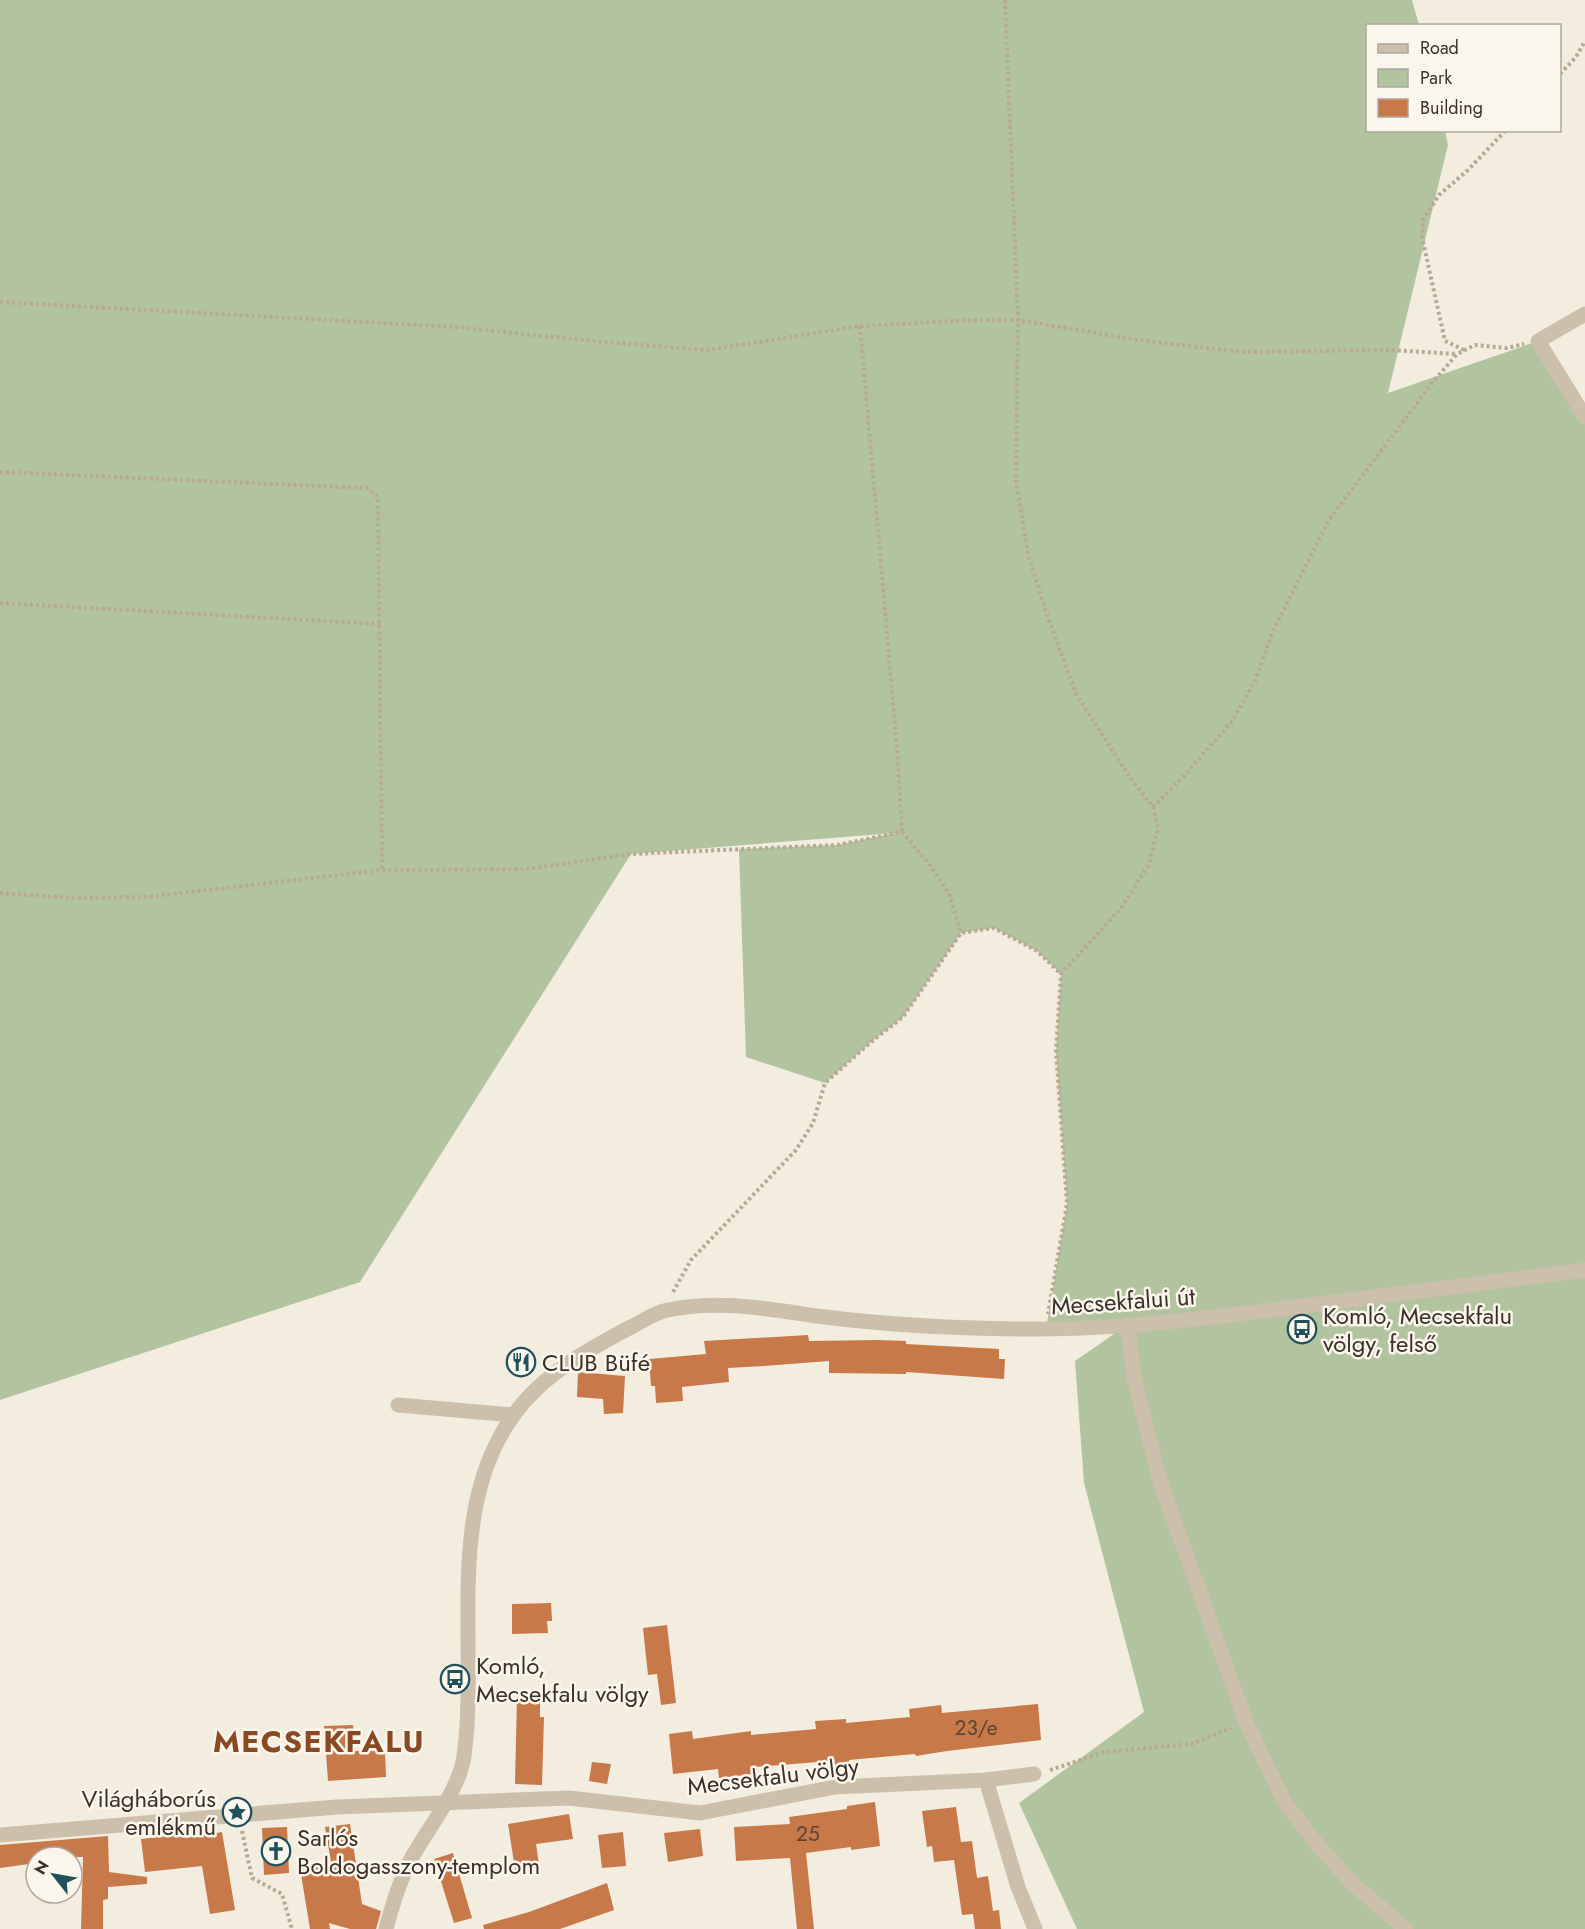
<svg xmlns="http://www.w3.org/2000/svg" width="1585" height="1929" font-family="Jost,sans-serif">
  <rect width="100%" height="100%" fill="#f3eddf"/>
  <path fill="#b2c39f" d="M0,0H1412L1419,25L1368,26V130L1445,131L1448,145L1388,393L1538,341L1585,417V1929H1077L1019,1803L1144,1712L1084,1483L1075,1361L1127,1325L1046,1329L1067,1204L1056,1051L1061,974L1037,951L994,928L961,933L903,1017L871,1042L825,1083L746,1057L739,849L837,845L895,833L631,854L360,1282L0,1400Z"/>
  <g fill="#c7794a">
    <path d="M808,1335L809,1341L877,1340L906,1341V1344L999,1349V1359H1005L1004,1379L906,1372V1374L829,1373V1361L764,1366L728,1368L729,1382L682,1387L683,1401L656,1403L655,1386H651L649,1359L706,1354L704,1341Z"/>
    <path d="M578,1372L625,1376L623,1413L604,1414L603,1399L577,1397Z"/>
    <path d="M551,1603L552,1621H547L548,1633L512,1634V1604Z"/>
    <path d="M667,1625L676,1703L661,1705L657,1674L648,1675L643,1628Z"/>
    <path d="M517,1695L540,1696V1717H544L542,1785L515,1784Z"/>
    <path d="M1038,1704L1041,1740L947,1751L916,1756L915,1754L849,1760L850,1764L819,1766L818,1762L755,1767V1774L719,1778L718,1769L673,1774L669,1734L692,1731L693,1739L751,1731V1735L816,1729L815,1721L846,1719V1723L910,1717L909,1709L941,1705L942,1713Z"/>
    <path d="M353,1725L355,1751H385L386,1777L328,1781L324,1726Z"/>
    <path d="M592,1762L611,1764L607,1784L589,1781Z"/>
    <path d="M875,1802L880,1846L851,1850V1847L806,1853L814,1929H797L790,1858L736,1861L734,1827L790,1824L789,1817L847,1809V1806Z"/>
    <path d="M956,1807L961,1842L972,1841L977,1878L988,1876L993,1911L999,1910L1001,1929H975L973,1914L962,1915L954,1860L934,1862L932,1846L927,1847L922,1811Z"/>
    <path d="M569,1814L573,1839L536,1844L540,1871L516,1875L508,1824Z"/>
    <path d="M350,1824L362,1904L381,1911L376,1929H350L329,1923L330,1929H310L300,1868L331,1862L325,1827Z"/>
    <path d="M287,1827L289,1873L264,1875L262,1828Z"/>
    <path d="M700,1829L703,1856L668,1862L664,1833Z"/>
    <path d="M222,1832L235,1910L210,1914L202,1866L145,1872L141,1839L185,1834V1838Z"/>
    <path d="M623,1832L626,1866L602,1868L598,1835Z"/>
    <path d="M108,1836L109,1872L147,1877V1884L108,1887V1899L103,1900V1929H81L83,1857H36V1863L0,1868V1845Z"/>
    <path d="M453,1853L472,1918L454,1923L434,1859Z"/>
    <path d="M607,1883L614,1910L560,1929H484L483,1925L529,1912Z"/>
  </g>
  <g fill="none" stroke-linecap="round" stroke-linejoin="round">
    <g stroke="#b8a995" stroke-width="4" stroke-dasharray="3 3" stroke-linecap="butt">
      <path d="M1005,0L1018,320L1016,481L1028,554L1046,612L1076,694L1129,776L1153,807L1158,828L1149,864L1122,907L1061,974L1056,1051L1067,1204L1048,1314"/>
      <path d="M1560,74L1576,57L1585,41"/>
      <path d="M0,302L455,327L614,343L708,350L860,326L975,320H1018L1132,339L1241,352L1390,350L1457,354"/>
      <path d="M860,326L897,747L902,832"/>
      <path d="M1464,350L1445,341L1422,237L1423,220L1439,195L1468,170L1506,130"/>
      <path d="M0,472L367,488L378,497L382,870"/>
      <path d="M0,603L381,624"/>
      <path d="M1153,807L1184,776L1233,720L1255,681L1273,631L1329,520L1433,382L1457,354L1475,345L1507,348L1524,344"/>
      <path d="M0,893L75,898L146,897L382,870L527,869L631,854L837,845L902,832L929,864L949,893L961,933"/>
      <path d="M673,1292L691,1260L796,1150L813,1123L825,1083L871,1042L903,1017L961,933L994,928L1037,951L1061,974"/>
      <path d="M1050,1770L1105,1752L1191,1744L1231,1728"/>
      <path d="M242,1831L252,1878L282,1894L292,1929"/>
    </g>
    <g stroke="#ccbfab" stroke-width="15">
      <path d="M1585,314L1538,341L1585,417"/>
      <path d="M1128,1325L1134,1378L1160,1481L1246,1722L1284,1801L1316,1843L1353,1884L1406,1929"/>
      <path d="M398,1405L513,1415"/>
      <path d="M986,1780L1018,1887L1035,1929"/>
      <path d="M0,1835L337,1807L569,1798L700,1813L835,1787L986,1780L1034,1774"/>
      <path d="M386,1929C392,1906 400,1880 411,1859C428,1828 459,1791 464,1756C479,1646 444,1512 513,1416C542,1375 587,1350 631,1327C643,1321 655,1312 668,1310C722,1299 772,1310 825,1317C896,1326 969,1329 1040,1329C1123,1329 1207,1318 1288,1308C1387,1295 1486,1283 1585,1270"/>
    </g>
  </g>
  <defs>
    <g id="bus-ring" transform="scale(1.5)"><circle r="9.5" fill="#fbf6ec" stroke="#1f505c" stroke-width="1.5"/><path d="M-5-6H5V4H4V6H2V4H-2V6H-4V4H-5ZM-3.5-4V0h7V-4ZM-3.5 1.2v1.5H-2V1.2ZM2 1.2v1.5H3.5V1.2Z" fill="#1f505c"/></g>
    <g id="restaurant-ring" transform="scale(1.5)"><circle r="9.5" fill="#fbf6ec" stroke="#1f505c" stroke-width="1.5"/><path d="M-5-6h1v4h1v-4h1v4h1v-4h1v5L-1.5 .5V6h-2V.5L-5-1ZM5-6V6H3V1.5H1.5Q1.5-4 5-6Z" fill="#1f505c"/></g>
    <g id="sight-ring" transform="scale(1.5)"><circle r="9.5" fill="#fbf6ec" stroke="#1f505c" stroke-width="1.5"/><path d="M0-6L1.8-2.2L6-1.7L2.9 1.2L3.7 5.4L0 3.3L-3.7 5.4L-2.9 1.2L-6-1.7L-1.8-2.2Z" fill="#1f505c"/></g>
    <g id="church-ring" transform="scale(1.5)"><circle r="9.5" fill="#fbf6ec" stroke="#1f505c" stroke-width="1.5"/><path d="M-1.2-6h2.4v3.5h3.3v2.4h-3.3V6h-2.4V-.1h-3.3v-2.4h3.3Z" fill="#1f505c"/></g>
  </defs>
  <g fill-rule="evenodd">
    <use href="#bus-ring" x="1302" y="1329"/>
    <use href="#restaurant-ring" x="521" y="1362"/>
    <use href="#bus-ring" x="455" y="1679"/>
    <use href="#sight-ring" x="237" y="1812"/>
    <use href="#church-ring" x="276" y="1851"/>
  </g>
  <g text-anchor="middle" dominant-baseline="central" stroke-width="5" stroke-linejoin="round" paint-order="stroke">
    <g font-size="21" fill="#5d4332">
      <text x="976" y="1728">23/e</text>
      <text x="808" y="1834">25</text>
    </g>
    <g font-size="24" fill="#3a312a" stroke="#fbf6ec">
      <text transform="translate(1123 1301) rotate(-4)">Mecsekfalui út</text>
      <text transform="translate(773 1776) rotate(-7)">Mecsekfalu völgy</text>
    </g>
    <g font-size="24" fill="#3a312a" stroke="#fbf6ec" text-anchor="start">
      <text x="1323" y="1315">Komló, Mecsekfalu<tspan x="1323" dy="28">völgy, felső</tspan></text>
      <text x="542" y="1362">CLUB Büfé</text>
      <text x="476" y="1665">Komló,<tspan x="476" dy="28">Mecsekfalu völgy</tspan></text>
      <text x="216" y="1798" text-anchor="end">Világháborús<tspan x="216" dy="28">emlékmű</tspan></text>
      <text x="297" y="1837">Sarlós<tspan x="297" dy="28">Boldogasszony-templom</tspan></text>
    </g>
    <g font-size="30" font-weight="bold" letter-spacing="1.5" fill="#8a4922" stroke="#fbf6ec">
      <text x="319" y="1741">MECSEKFALU</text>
    </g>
  </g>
  <rect x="1366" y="24" width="195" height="108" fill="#fbf6ec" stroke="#aea79e" stroke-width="1.5"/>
  <rect x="1378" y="44" width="30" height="9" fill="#ccbfab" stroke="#aea79e" stroke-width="1.5"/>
  <text x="1420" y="54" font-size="18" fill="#3a312a">Road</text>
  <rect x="1378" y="69" width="30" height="18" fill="#b2c39f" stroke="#aea79e" stroke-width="1.5"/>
  <text x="1420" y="84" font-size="18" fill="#3a312a">Park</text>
  <rect x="1378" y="99" width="30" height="18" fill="#c7794a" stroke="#aea79e" stroke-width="1.5"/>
  <text x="1420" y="114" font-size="18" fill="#3a312a">Building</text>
  <g transform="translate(54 1875) rotate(301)"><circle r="28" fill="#fbf6ec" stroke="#aea79e" stroke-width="1.5"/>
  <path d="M0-4.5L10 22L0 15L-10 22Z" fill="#1f505c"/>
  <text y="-9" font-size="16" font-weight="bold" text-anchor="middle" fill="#3a312a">N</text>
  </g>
</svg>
